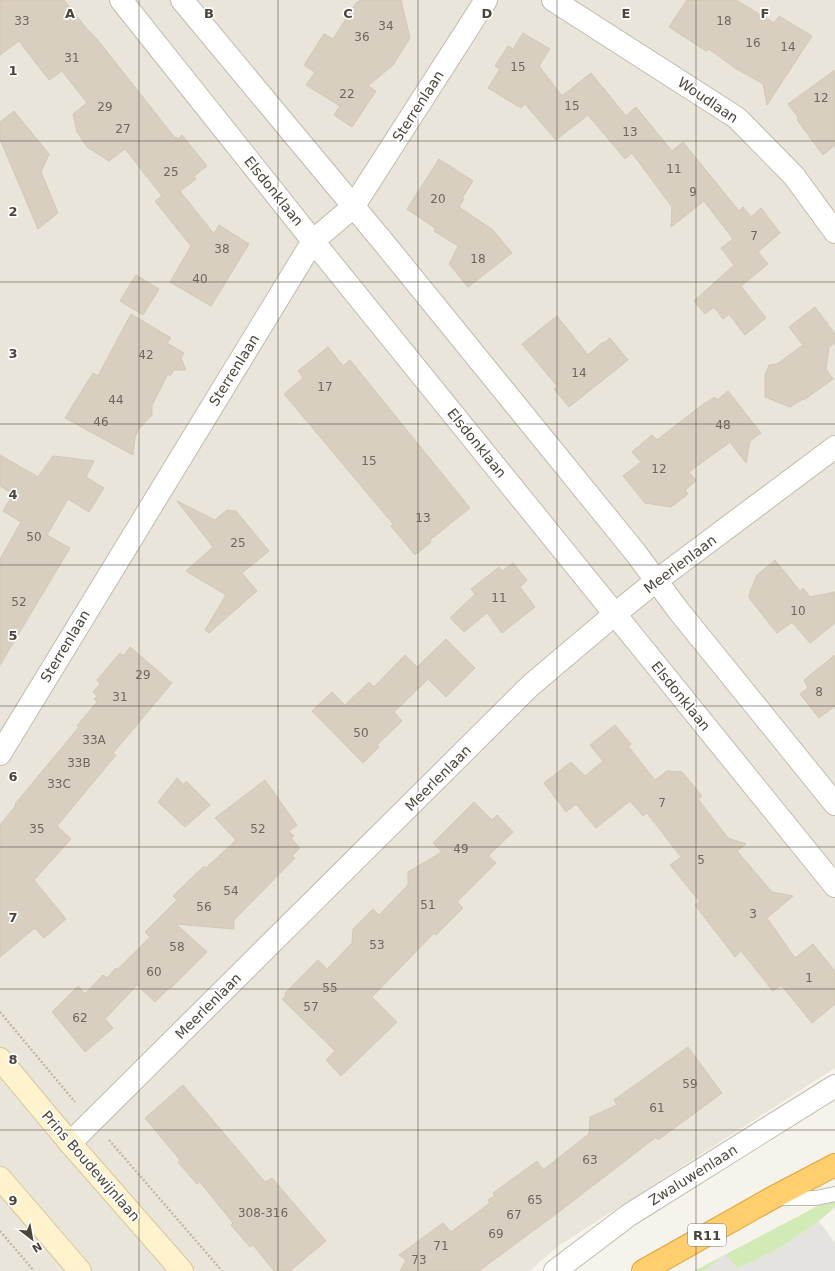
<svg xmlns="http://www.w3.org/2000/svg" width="835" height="1271" font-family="'DejaVu Sans',sans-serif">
  <rect width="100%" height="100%" fill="#f6f3ec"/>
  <path fill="#eae5da" d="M0,0H835V1068L560,1245L529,1271H0Z"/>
  <path fill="#d2eab5" d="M829,1200H835V1207L819,1221L780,1248L738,1269L725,1255L704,1271H694Z"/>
  <path fill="#e5e3e0" d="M819,1221L835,1243V1271H704L725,1254L738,1269L780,1248Z"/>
  <g fill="#d8cfc1" stroke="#d3c7b4">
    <path d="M0,0H64L87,29L97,39L175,138L176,137L178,139L182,135L207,166L194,176L196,179L180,191L214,234L219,225L249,244L211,306L170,282L191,246L155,201L162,196L125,149L109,161L87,147L77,132L73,114L87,103L62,71L49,80L19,41L0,55Z"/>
    <path d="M361,0H401L410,38L393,65L368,86L376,91L352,127L334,115L340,106L306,85L315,72L304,65L324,34L333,39L356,3Z"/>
    <path d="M687,0H736L774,23L779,16L812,36L767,105L763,84L735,68L709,49L706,51L669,27Z"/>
    <path d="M523,33L550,49L539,66L562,96L591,73L626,116L636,107L672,151L683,142L739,211L743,207L751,217L761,208L780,233L758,252L768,264L741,286L766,318L745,335L729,314L723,319L714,307L705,314L694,301L734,265L721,248L733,239L704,201L671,227L672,207L632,153L625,159L588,115L556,140L525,104L521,108L488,88L500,69L495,66L508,46L513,49Z"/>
    <path d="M835,70V145L823,155L797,120L798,117L788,104Z"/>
    <path d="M14,111L49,154L41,172L58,213L38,229L0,139V122Z"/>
    <path d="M439,159L473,181L462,198L464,199L459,207L493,230L512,253L468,287L449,264L458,246L434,231L435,228L407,209Z"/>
    <path d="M136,275L159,289L143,315L120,301Z"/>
    <path d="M815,307L835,334V343L829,347L826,369L833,379L804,400L803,399L790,407L765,397V375L769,365L777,364L803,345L789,327Z"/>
    <path d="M131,314L171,338L167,343L184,353L181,358L186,370H174L170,376L168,374L152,405V415L138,430L135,437L133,455L65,418L93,373L98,376Z"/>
    <path d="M557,316L588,355L603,342L604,343L610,338L628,360L569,407L554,389L557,386L522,344Z"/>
    <path d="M328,347L343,366L350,360L470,508L430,540L431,542L415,555L391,526L393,524L284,394L303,378L298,371Z"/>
    <path d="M728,391L761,433L750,441L746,463L730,442L689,472L696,481L685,490L688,494L671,507L645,503L623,476L641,462L632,452L652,435L657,440L702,405L715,397L717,400Z"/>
    <path d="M0,455L38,477L53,456L94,461L86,477L104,488L89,512L68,499L47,535L70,548L0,665V559L21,522L3,511L13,494L0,486Z"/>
    <path d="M177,501L215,520L227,510L236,511L269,551L242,573L257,591L209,633L205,630L226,595L186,571L213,547Z"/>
    <path d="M775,560L800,591L803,588L810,597L835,592V623L810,643L792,622L777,633L749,598L750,592L757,575Z"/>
    <path d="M513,563L527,580L520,587L535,607L502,633L487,613L464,632L450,618L475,594L471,589L499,567L502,571Z"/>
    <path d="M446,639L475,668L446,697L428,679L394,712L402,721L377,745L379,747L363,763L312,711L332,692L345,705L369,682L374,687L405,655L417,667Z"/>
    <path d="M130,647L172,683L113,753L116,755L57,826L71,839L34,880L66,919L44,938L35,928L0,957V825L16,805L15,804L79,727L77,726L97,702L94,699L97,696L93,692L100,684L97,680L120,653L123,656Z"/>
    <path d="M835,655V706L819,718L800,694L808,688L804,680Z"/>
    <path d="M615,725L631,744L628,746L655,780L667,771L682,772L702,796L698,799L728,838L746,844L737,851L772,892L793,896L767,918L795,958L813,944L835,971V1004L812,1023L781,985L773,991L741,951L735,957L695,905L700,902L670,865L681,857L647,813L643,816L630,801L596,828L576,804L566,812L544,783L571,762L585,776L603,761L590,745Z"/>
    <path d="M177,778L184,785L186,781L210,805L185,827L158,802Z"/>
    <path d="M265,780L297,825L289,831L294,836L291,838L300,848L292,856L295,858L234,920V929L176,924L207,952L171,988L170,987L155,1002L137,985L105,1019L113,1028L85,1052L52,1012L78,986L85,994L103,975L107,978L116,968L117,970L150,937L145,932L177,900L173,896L204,866L206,868L236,840L215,818Z"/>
    <path d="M474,802L492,820L497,815L513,832L488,856L496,863L457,902L463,908L436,935L434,933L372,997L397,1022L341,1076L326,1060L335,1051L282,999L286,995L285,993L318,960L327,969L352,943L353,929L373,909L379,915L408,885V872L442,852L433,843Z"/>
    <path d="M688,1047L722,1093L658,1140L656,1137L560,1211L479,1271H400L406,1260L399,1255L443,1223L451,1232L490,1203L488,1200L495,1196L493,1193L537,1161L543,1170L589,1134L590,1117L617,1105L614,1100Z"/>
    <path d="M183,1085L265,1182L272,1178L326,1241L290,1271H274L253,1245L250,1247L231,1225L233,1223L200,1182L197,1184L178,1162L180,1160L145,1118Z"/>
  </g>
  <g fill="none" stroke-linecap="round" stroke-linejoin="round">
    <g stroke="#c2bbae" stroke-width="16">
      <path id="lane" d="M778,1198H816L835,1194"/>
    </g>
    <g stroke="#c2bbae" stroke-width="24">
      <g id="street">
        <path d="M121,0L313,241L835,886"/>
        <path d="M182,0L384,243L635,552L678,610L835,804"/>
        <path d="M553,0L737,118L794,176L835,232"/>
        <path d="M0,754L313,241L353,207L486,0"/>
        <path d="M70,1143L531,685L615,614L656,581L835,447"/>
        <path d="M555,1271L629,1215L835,1086"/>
      </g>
    </g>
    <g stroke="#d6c79b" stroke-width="24">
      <g id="secondary">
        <path d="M0,1059L70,1143L182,1271"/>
        <path d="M0,1178L80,1271"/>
      </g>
    </g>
    <g stroke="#e0a43c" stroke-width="24">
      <path id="highway" d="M643,1271L772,1198L835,1165"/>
    </g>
    <g stroke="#c4b79f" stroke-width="2.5" stroke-dasharray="2 2" stroke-linecap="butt">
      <path d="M0,1012L75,1102"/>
      <path d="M109,1140L222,1271"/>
      <path d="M0,1231L34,1271"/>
    </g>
    <use href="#lane" stroke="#fff" stroke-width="14"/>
    <use href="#street" stroke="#fff" stroke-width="22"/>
    <use href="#secondary" stroke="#fff3cd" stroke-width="22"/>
    <use href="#highway" stroke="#ffcf6e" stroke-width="22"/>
  </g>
  <path fill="none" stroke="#4b4439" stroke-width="1" stroke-opacity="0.55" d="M139,0V1271M278,0V1271M418,0V1271M557,0V1271M696,0V1271M0,141H835M0,282H835M0,424H835M0,565H835M0,706H835M0,847H835M0,989H835M0,1130H835"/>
  <g text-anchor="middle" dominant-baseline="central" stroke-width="3.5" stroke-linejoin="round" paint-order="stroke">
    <g font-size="12" fill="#6e675b">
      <text x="22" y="21">33</text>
      <text x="724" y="21">18</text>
      <text x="386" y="26">34</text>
      <text x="362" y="37">36</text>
      <text x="753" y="43">16</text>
      <text x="788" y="47">14</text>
      <text x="72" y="58">31</text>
      <text x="518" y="67">15</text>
      <text x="347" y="94">22</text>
      <text x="821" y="98">12</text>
      <text x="572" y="106">15</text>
      <text x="105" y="107">29</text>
      <text x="123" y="129">27</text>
      <text x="630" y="132">13</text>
      <text x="674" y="169">11</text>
      <text x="171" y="172">25</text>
      <text x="693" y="192">9</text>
      <text x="438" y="199">20</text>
      <text x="754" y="236">7</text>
      <text x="222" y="249">38</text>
      <text x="478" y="259">18</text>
      <text x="200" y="279">40</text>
      <text x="146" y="355">42</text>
      <text x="579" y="373">14</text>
      <text x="325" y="387">17</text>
      <text x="116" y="400">44</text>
      <text x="101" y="422">46</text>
      <text x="723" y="425">48</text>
      <text x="369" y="461">15</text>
      <text x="659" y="469">12</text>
      <text x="423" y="518">13</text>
      <text x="34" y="537">50</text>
      <text x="238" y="543">25</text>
      <text x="499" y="598">11</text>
      <text x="19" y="602">52</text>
      <text x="798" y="611">10</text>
      <text x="143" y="675">29</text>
      <text x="819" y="692">8</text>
      <text x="120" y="697">31</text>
      <text x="361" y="733">50</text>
      <text x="94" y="740">33A</text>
      <text x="79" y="763">33B</text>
      <text x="59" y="784">33C</text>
      <text x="662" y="803">7</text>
      <text x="37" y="829">35</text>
      <text x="258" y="829">52</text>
      <text x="461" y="849">49</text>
      <text x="701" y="860">5</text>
      <text x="231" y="891">54</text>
      <text x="428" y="905">51</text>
      <text x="204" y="907">56</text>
      <text x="753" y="914">3</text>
      <text x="377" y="945">53</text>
      <text x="177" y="947">58</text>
      <text x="154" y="972">60</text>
      <text x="809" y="978">1</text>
      <text x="330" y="988">55</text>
      <text x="311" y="1007">57</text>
      <text x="80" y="1018">62</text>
      <text x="690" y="1084">59</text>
      <text x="657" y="1108">61</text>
      <text x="590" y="1160">63</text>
      <text x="535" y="1200">65</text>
      <text x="263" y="1213">308-316</text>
      <text x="514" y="1215">67</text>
      <text x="496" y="1234">69</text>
      <text x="441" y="1246">71</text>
      <text x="419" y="1260">73</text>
    </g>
    <rect fill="#fff" stroke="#817c74" stroke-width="1" x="688" y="1224" width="38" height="22" rx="3"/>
    <g font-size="13" font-weight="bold" fill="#4b4439">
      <text x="707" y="1235">R11</text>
    </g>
    <g font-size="14" fill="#4b4439" stroke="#fff">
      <text transform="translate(708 100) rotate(34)">Woudlaan</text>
      <text transform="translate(418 106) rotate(-57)">Sterrenlaan</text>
      <text transform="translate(274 191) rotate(51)">Elsdonklaan</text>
      <text transform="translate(234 370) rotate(-58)">Sterrenlaan</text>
      <text transform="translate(477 443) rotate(51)">Elsdonklaan</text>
      <text transform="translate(680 564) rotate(-37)">Meerlenlaan</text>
      <text transform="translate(65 646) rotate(-59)">Sterrenlaan</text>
      <text transform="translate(681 696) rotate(51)">Elsdonklaan</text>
      <text transform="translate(438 778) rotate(-45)">Meerlenlaan</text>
      <text transform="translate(208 1006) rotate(-45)">Meerlenlaan</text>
      <text transform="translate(91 1166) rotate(49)">Prins Boudewijnlaan</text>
      <text transform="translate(693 1175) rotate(-32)">Zwaluwenlaan</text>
    </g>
  </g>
  <g font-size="13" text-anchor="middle" font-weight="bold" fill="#4b4439" stroke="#fff" stroke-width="3.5" stroke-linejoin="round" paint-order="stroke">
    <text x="70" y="18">A</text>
    <text x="209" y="18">B</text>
    <text x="348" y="18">C</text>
    <text x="487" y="18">D</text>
    <text x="626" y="18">E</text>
    <text x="765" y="18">F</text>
    <text x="13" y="75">1</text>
    <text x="13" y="216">2</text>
    <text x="13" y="358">3</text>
    <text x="13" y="499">4</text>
    <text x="13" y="640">5</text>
    <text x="13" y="781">6</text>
    <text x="13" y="922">7</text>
    <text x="13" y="1064">8</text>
    <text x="13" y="1205">9</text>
  </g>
  <g transform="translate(32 1239) rotate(149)" stroke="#ffffff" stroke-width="3" paint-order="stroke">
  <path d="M0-3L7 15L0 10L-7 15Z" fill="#4b4439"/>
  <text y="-6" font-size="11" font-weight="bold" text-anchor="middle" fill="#4b4439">N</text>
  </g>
</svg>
